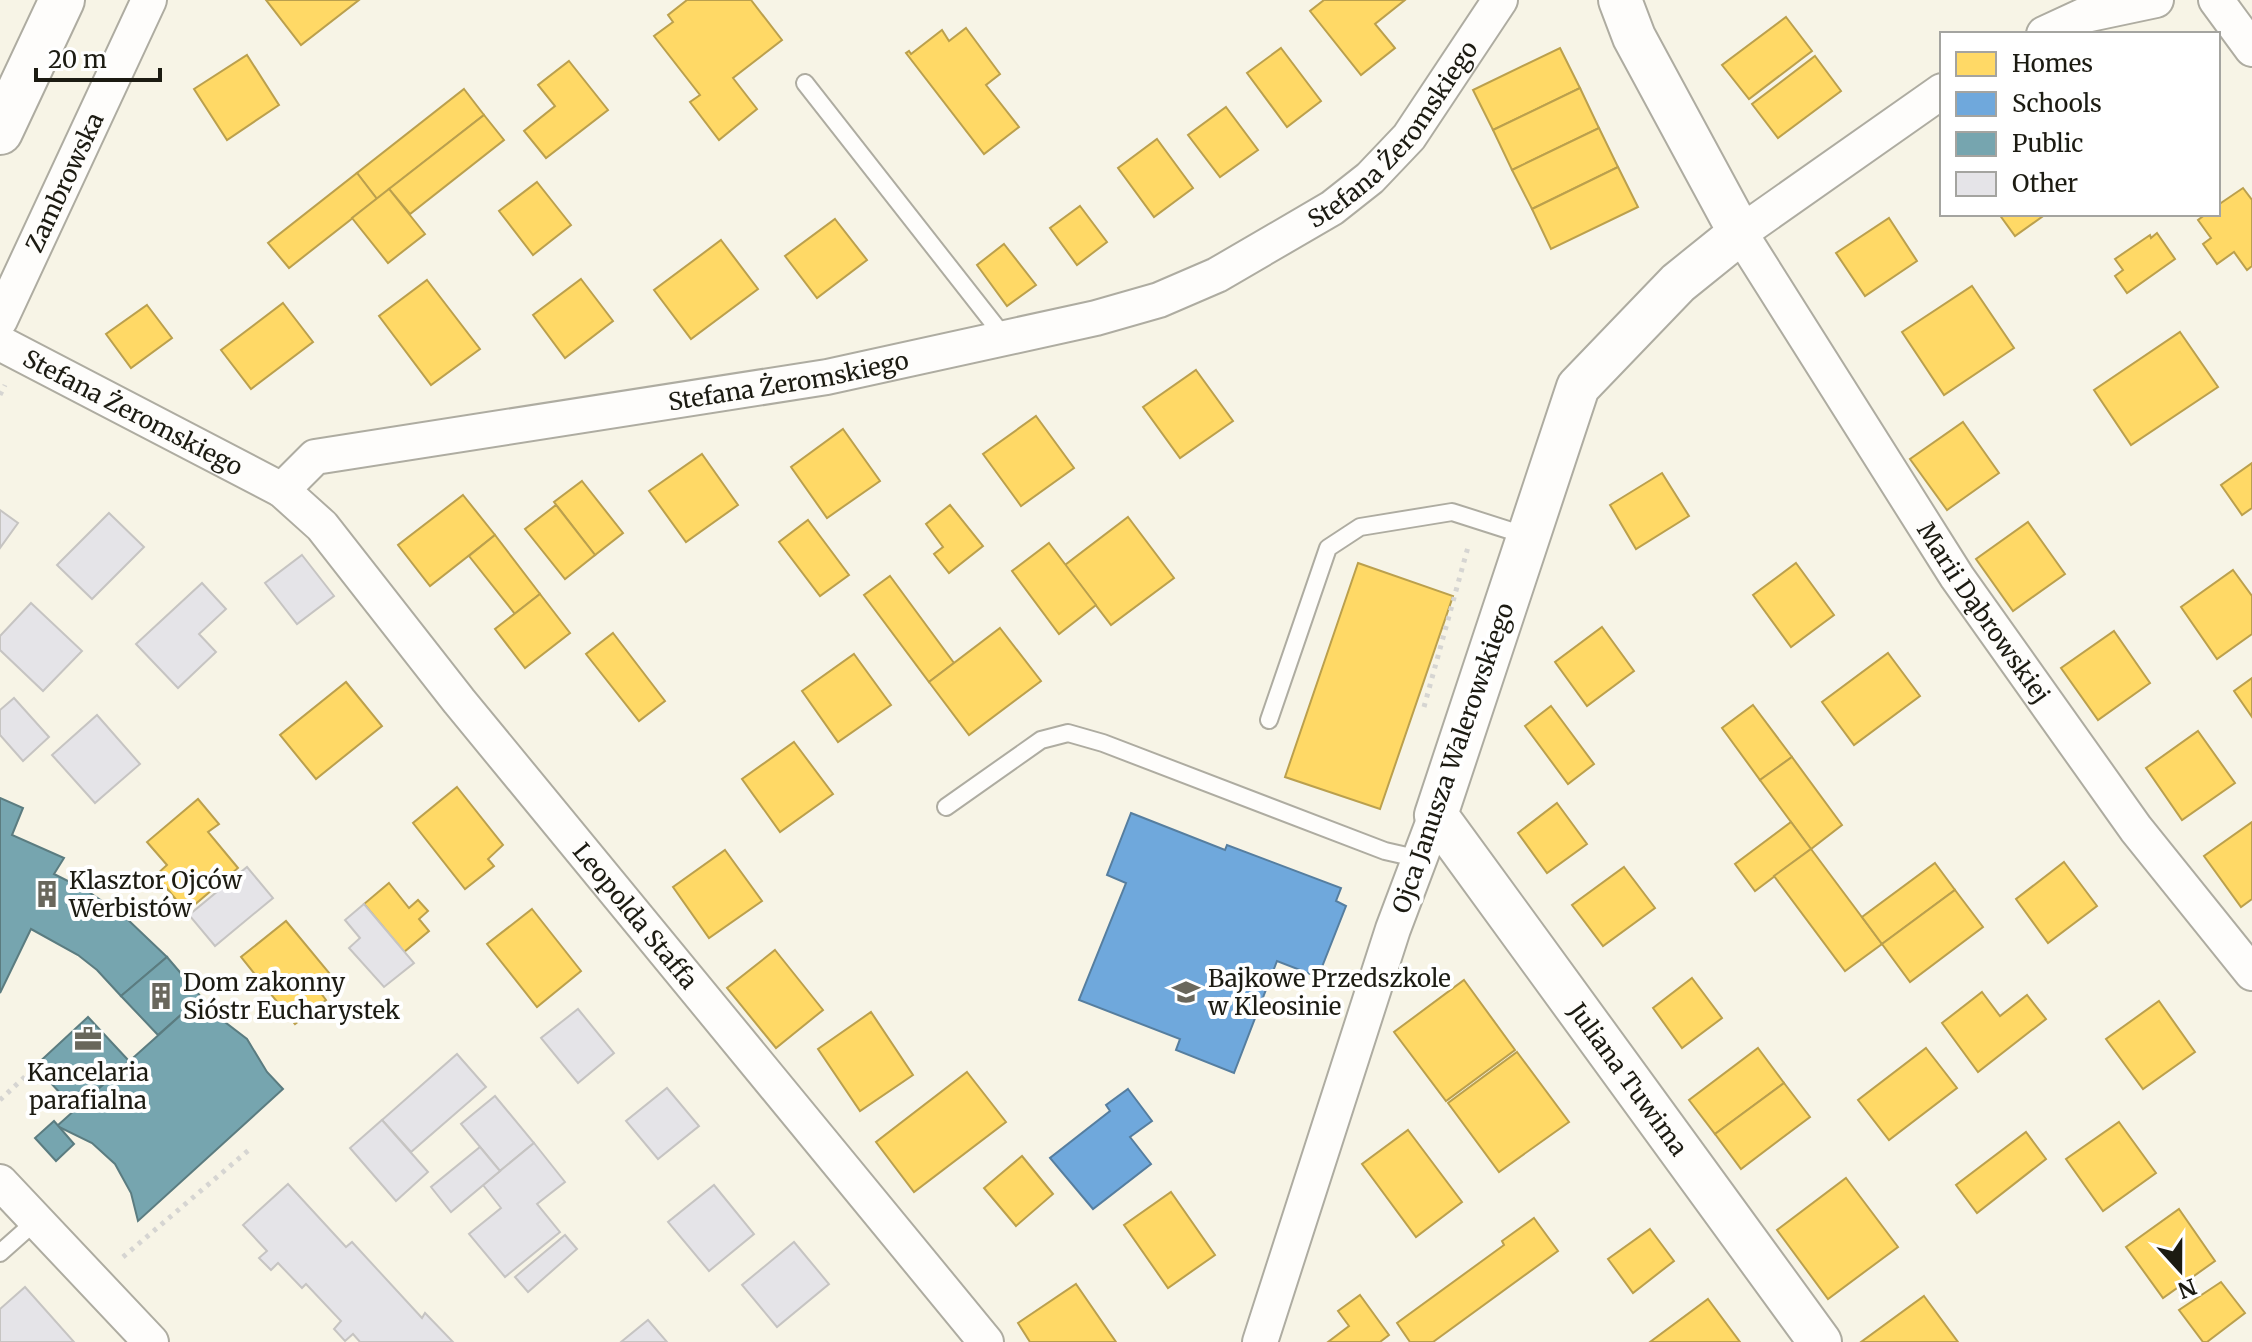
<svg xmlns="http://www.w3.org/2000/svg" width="2252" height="1342" font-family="Merriweather,serif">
  <rect width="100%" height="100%" fill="#f7f4e6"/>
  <g fill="#ffd966" stroke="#bba04d" stroke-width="2">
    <path d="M266,0H359L301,45Z"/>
    <path d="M687,0H751L782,40L733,78L757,109L719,140L690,102L700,95L654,36L673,22L668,15Z"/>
    <path d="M1324,0H1405L1375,24L1395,48L1361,75L1310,11Z"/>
    <path d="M1786,17L1812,51L1749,99L1722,65Z"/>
    <path d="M966,28L1000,74L986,85L1019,127L984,154L906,53L909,51L911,54L942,30L949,41Z"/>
    <path d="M1281,48L1321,101L1287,127L1247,73Z"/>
    <path d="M1560,48L1580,88L1493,130L1473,90Z"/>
    <path d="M247,55L279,105L227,140L194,89Z"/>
    <path d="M1815,56L1841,91L1778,138L1752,104Z"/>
    <path d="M569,61L608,110L546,158L524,131L555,106L538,85Z"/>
    <path d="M1580,88L1599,128L1512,170L1493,130Z"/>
    <path d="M464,89L484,115L377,199L357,173Z"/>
    <path d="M1226,107L1258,150L1220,177L1188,135Z"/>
    <path d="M484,115L504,140L410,214L389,189Z"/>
    <path d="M1599,128L1618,167L1532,209L1512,170Z"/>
    <path d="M1157,139L1193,188L1154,217L1118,168Z"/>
    <path d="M1618,167L1638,207L1551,249L1532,209Z"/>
    <path d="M357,173L377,199L289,268L268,243Z"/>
    <path d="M537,182L571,225L533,255L499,211Z"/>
    <path d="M2243,188L2252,200V266L2247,270L2234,252L2217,264L2203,244L2211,238L2198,220L2206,214H2218V205Z"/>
    <path d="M389,189L425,234L388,263L352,218Z"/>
    <path d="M1080,206L1107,242L1077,265L1050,228Z"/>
    <path d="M1999,214H2046L2015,236Z"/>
    <path d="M1889,218L1917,261L1865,296L1836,253Z"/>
    <path d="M835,219L867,260L817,298L785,256Z"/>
    <path d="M2157,233L2175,259L2127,293L2115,276L2123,270L2115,259L2150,235L2151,238Z"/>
    <path d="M721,240L758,289L691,339L654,290Z"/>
    <path d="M1004,244L1036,285L1007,306L977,265Z"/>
    <path d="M581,279L613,321L565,358L533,315Z"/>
    <path d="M427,280L480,349L431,385L379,316Z"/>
    <path d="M1972,286L2014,348L1944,395L1902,332Z"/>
    <path d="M283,303L313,342L251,389L221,350Z"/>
    <path d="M147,305L172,338L131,368L106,334Z"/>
    <path d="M2180,332L2218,387L2131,445L2094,390Z"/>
    <path d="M1196,370L1233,421L1180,458L1143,407Z"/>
    <path d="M1036,416L1074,468L1021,506L983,454Z"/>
    <path d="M1963,422L1999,473L1947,510L1910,459Z"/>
    <path d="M843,429L880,481L827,518L791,467Z"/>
    <path d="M702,454L738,505L686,542L649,491Z"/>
    <path d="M2252,463V508L2242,515L2221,485Z"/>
    <path d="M1662,473L1689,516L1636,549L1610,505Z"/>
    <path d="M582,481L623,533L595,555L554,502Z"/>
    <path d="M463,495L495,535L430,586L398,545Z"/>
    <path d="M556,505L595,555L565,579L525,529Z"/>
    <path d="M950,505L983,546L949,573L934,554L943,547L926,524Z"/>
    <path d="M1128,517L1174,578L1111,625L1065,565Z"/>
    <path d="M808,520L849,575L820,596L779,542Z"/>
    <path d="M2028,522L2065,574L2013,611L1976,559Z"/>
    <path d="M495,535L540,594L515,614L469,556Z"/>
    <path d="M1049,543L1096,605L1059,634L1012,571Z"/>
    <path d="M1358,563L1453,596L1380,809L1285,777Z"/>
    <path d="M1796,563L1834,615L1791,647L1753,595Z"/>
    <path d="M2233,570L2252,596V634L2217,659L2181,607Z"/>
    <path d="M890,576L954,663L929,682L864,595Z"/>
    <path d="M540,594L570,633L525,668L495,629Z"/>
    <path d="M1602,627L1634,671L1587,706L1555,662Z"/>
    <path d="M1000,628L1041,681L969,735L929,682Z"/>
    <path d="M2114,631L2150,683L2098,720L2061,668Z"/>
    <path d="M613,633L665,701L639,721L586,654Z"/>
    <path d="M1888,653L1920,696L1854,745L1822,702Z"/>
    <path d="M854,654L891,705L838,742L802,691Z"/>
    <path d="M2252,678V717L2234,691Z"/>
    <path d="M346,682L382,726L316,779L280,735Z"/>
    <path d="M1753,705L1792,757L1760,780L1722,728Z"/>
    <path d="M1551,706L1594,764L1568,784L1525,726Z"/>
    <path d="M2198,731L2235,783L2182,820L2146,768Z"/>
    <path d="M794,742L833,794L780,832L742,779Z"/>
    <path d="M1792,757L1842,825L1811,849L1760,780Z"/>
    <path d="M457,787L503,845L488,859L494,866L465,889L413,823Z"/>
    <path d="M198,799L219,824L208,832L238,868L186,912L156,875L167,865L147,842Z"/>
    <path d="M1557,803L1587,844L1547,873L1518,833Z"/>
    <path d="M1791,822L1811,849L1755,891L1735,864Z"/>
    <path d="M2252,822V899L2241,907L2204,856Z"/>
    <path d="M1811,849L1882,944L1845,971L1774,876Z"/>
    <path d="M725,850L762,901L709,938L673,887Z"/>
    <path d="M2064,862L2097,906L2048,943L2016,899Z"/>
    <path d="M1935,863L1955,890L1882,944L1862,917Z"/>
    <path d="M1624,867L1655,908L1603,946L1572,905Z"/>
    <path d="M389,883L409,908L418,900L428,911L419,919L429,931L404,952L364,904Z"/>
    <path d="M1955,890L1983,927L1910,982L1882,944Z"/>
    <path d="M532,909L581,971L537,1007L487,944Z"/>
    <path d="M286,921L335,980L320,992L326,1000L295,1024L241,957Z"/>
    <path d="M775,950L823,1010L776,1048L727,988Z"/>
    <path d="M1692,978L1722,1018L1682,1048L1653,1008Z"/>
    <path d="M1464,980L1515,1050L1446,1101L1394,1032Z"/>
    <path d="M1982,992L2000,1016L2027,995L2046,1019L1978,1072L1942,1023Z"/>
    <path d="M2159,1001L2195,1052L2143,1089L2106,1039Z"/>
    <path d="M871,1012L913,1075L860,1111L818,1049Z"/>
    <path d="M1758,1048L1784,1083L1715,1134L1689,1100Z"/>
    <path d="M1926,1048L1957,1088L1889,1140L1858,1100Z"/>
    <path d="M1517,1052L1569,1122L1499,1172L1448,1103Z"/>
    <path d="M967,1072L1006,1122L914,1192L876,1142Z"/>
    <path d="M1784,1083L1810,1117L1741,1169L1715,1134Z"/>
    <path d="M2119,1122L2156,1173L2103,1211L2066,1159Z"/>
    <path d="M1408,1130L1462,1202L1416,1237L1362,1164Z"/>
    <path d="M2026,1132L2046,1159L1977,1213L1956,1185Z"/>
    <path d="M1022,1156L1053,1194L1016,1226L984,1188Z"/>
    <path d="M1846,1178L1898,1247L1828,1299L1777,1230Z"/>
    <path d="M1171,1192L1215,1255L1168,1288L1124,1225Z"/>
    <path d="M2179,1209L2215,1261L2163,1298L2126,1247Z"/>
    <path d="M1534,1218L1558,1251L1433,1342H1410L1397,1323L1504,1245L1502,1241Z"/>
    <path d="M1650,1229L1674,1261L1633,1293L1608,1259Z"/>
    <path d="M2221,1282L2245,1313L2207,1342H2203L2179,1310Z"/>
    <path d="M1076,1284L1116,1342H1030L1018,1323Z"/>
    <path d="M1360,1295L1389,1335L1380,1342H1328L1349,1326L1338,1311Z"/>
    <path d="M1924,1296L1958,1342H1861Z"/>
    <path d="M1708,1299L1740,1342H1650Z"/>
  </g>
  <g fill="#6fa8dc" stroke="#567e9f" stroke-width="2">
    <path d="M1131,813L1225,850L1227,845L1341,888L1336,901L1346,906L1318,977L1277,961L1234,1073L1176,1050L1180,1039L1079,1000L1126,883L1107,875Z"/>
    <path d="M1128,1089L1152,1121L1130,1137L1151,1164L1093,1209L1050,1158L1110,1111L1106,1105Z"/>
  </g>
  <g fill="#76a5af" stroke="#5b7c80" stroke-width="2">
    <path d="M0,798L23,808L12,835L64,858L54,874L86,890L124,916L167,957L121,996L97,970L78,955L31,929L0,993Z"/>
    <path d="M167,957L201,997L158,1035L121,996Z"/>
    <path d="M201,997L217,1016L247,1039L267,1072L283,1089L138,1221L131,1193L115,1164L92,1143L57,1126Z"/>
    <path d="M88,1017L129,1061L75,1109L35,1066Z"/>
    <path d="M54,1121L74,1144L56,1161L35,1138Z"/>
  </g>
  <g fill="#e5e4e8" stroke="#c6c4c2" stroke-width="2">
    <path d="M0,510L18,523L0,548Z"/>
    <path d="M109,513L144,547L92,599L57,565Z"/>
    <path d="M302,555L334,596L297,624L265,583Z"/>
    <path d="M202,583L226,609L199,634L216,652L178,688L136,644Z"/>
    <path d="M31,603L82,651L43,691L0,650V636Z"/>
    <path d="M14,698L49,737L23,761L0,735V710Z"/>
    <path d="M97,715L140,764L95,803L52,755Z"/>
    <path d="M247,867L273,898L215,946L189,915Z"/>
    <path d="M364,904L414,963L384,987L349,948L360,938L345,920Z"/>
    <path d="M578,1009L614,1053L578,1083L541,1038Z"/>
    <path d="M457,1054L486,1087L411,1152L382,1120Z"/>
    <path d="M667,1088L699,1126L658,1159L626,1121Z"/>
    <path d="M495,1096L534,1143L500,1171L461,1124Z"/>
    <path d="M382,1120L428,1172L396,1201L350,1148Z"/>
    <path d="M534,1143L565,1182L537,1204L560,1232L505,1277L469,1234L501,1208L483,1185Z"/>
    <path d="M480,1147L500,1171L451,1212L431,1187Z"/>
    <path d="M288,1184L346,1247L352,1242L422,1318L425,1313L453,1342H360L353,1334L345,1341L334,1329L341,1321L306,1284L302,1288L278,1263L271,1270L259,1258L267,1251L243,1225Z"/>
    <path d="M714,1185L754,1234L709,1271L668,1222Z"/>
    <path d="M565,1235L577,1249L528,1292L515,1277Z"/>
    <path d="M794,1242L829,1284L777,1327L742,1285Z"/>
    <path d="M25,1287L74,1342H0V1309Z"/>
    <path d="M648,1320L667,1342H621Z"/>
  </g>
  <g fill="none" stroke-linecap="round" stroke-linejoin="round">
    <g stroke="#aeaca1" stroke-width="20">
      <g id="service">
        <path d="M805,83L1005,338"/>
        <path d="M1269,720L1328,548L1360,527L1452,512L1527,536"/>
        <path d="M946,807L1041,740L1068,733L1103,743L1385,851L1420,859"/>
        <path d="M0,1253L36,1221"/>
      </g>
    </g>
    <g stroke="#aeaca1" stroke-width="38">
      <g id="minor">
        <path d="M2216,0L2252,49"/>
        <path d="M2044,34L2085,15L2156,0"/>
        <path id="s1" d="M1942,91L1740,233L1957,577L2136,829L2252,973"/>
        <path id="s2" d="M0,320L149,0"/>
        <path id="s3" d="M0,343L282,490L315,457L827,377L1096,318L1159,300L1217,275L1332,208L1370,178L1409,137L1500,0"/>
        <path id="s4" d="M282,490L322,526L459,701L986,1342"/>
        <path d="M0,1182L151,1342"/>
        <path d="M1260,1342L1393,929L1436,815"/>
      </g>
    </g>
    <g stroke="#aeaca1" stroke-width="46">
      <g id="tertiary">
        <path id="s5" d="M1620,0L1634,37L1740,233L1678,283L1578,387L1436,815L1820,1342"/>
      </g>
    </g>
    <g stroke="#aeaca1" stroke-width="48">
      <path id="secondary" d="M0,132L62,0"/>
    </g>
    <g stroke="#d6d5d2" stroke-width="5" stroke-dasharray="4 6" stroke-linecap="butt">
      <path d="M0,395L5,385"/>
      <path d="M1424,707L1468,547"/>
      <path d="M0,1100L31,1071"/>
      <path d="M123,1257L250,1149"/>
    </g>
    <use href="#service" stroke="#fefdfb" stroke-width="16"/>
    <use href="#minor" stroke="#fefdfb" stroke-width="34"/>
    <use href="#tertiary" stroke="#fefdfb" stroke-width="42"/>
    <use href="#secondary" stroke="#fefdfb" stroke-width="44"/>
  </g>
  <defs>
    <g id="building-bare" transform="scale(2.16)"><path d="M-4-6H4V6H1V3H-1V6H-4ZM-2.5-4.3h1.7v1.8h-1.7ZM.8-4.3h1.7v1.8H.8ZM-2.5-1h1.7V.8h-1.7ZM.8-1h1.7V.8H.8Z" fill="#69675c" stroke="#fff" stroke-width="2.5" paint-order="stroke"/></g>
    <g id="school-bare" transform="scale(2.16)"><path d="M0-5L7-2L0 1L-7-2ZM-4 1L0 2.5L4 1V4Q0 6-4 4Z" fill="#69675c" stroke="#fff" stroke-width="2.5" paint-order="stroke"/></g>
    <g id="office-bare" transform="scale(2.16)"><path d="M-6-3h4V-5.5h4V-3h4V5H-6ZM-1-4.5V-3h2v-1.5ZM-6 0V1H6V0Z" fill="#69675c" stroke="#fff" stroke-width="2.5" paint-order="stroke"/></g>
  </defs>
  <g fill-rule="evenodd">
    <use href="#building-bare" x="47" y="894"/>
    <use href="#school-bare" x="1186" y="992"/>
    <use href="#building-bare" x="161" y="996"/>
    <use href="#office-bare" x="88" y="1039"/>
  </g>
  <g text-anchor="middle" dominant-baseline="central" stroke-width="8" stroke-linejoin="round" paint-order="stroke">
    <g font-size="24" fill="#1c1b12" stroke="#fff">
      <text stroke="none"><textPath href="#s3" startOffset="1516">Stefana Żeromskiego</textPath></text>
      <text stroke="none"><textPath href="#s2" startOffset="152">Zambrowska</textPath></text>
      <text stroke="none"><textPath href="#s3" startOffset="844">Stefana Żeromskiego</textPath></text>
      <text stroke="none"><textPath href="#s3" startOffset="150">Stefana Żeromskiego</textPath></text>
      <text stroke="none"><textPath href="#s1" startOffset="698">Marii Dąbrowskiej</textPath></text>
      <text transform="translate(1453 758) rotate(-71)">Ojca Janusza Walerowskiego</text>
      <text stroke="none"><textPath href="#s4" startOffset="554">Leopolda Staffa</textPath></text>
      <text stroke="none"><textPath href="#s5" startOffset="1264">Juliana Tuwima</textPath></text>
    </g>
    <g font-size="24" fill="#1c1b12" stroke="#fff" text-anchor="start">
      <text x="69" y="880">Klasztor Ojców<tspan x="69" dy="28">Werbistów</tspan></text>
      <text x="1208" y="978">Bajkowe Przedszkole<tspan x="1208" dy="28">w Kleosinie</tspan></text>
      <text x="183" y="982">Dom zakonny<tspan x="183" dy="28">Sióstr Eucharystek</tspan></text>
      <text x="88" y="1072" text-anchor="middle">Kancelaria<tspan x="88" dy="28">parafialna</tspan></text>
    </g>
  </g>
  <rect x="1940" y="32" width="280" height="184" fill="#ffffff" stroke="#a4a4a0" stroke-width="2"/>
  <rect x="1956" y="52" width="40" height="24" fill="#ffd966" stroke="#a4a4a0" stroke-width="2"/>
  <text x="2012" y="72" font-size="24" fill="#1c1b12">Homes</text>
  <rect x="1956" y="92" width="40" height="24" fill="#6fa8dc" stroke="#a4a4a0" stroke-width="2"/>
  <text x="2012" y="112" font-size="24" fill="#1c1b12">Schools</text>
  <rect x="1956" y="132" width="40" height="24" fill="#76a5af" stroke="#a4a4a0" stroke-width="2"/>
  <text x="2012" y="152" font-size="24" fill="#1c1b12">Public</text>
  <rect x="1956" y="172" width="40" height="24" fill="#e5e4e8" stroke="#a4a4a0" stroke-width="2"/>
  <text x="2012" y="192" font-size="24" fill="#1c1b12">Other</text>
  <g transform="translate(2180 1270) rotate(159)" stroke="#ffffff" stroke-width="6" paint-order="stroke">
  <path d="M0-6L14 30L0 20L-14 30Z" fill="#1c1b12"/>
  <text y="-12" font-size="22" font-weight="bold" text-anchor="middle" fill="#1c1b12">N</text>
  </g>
  <path d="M36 68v12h124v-12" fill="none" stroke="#1c1b12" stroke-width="4"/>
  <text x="48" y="68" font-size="24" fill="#1c1b12" stroke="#ffffff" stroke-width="6" paint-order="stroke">20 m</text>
</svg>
